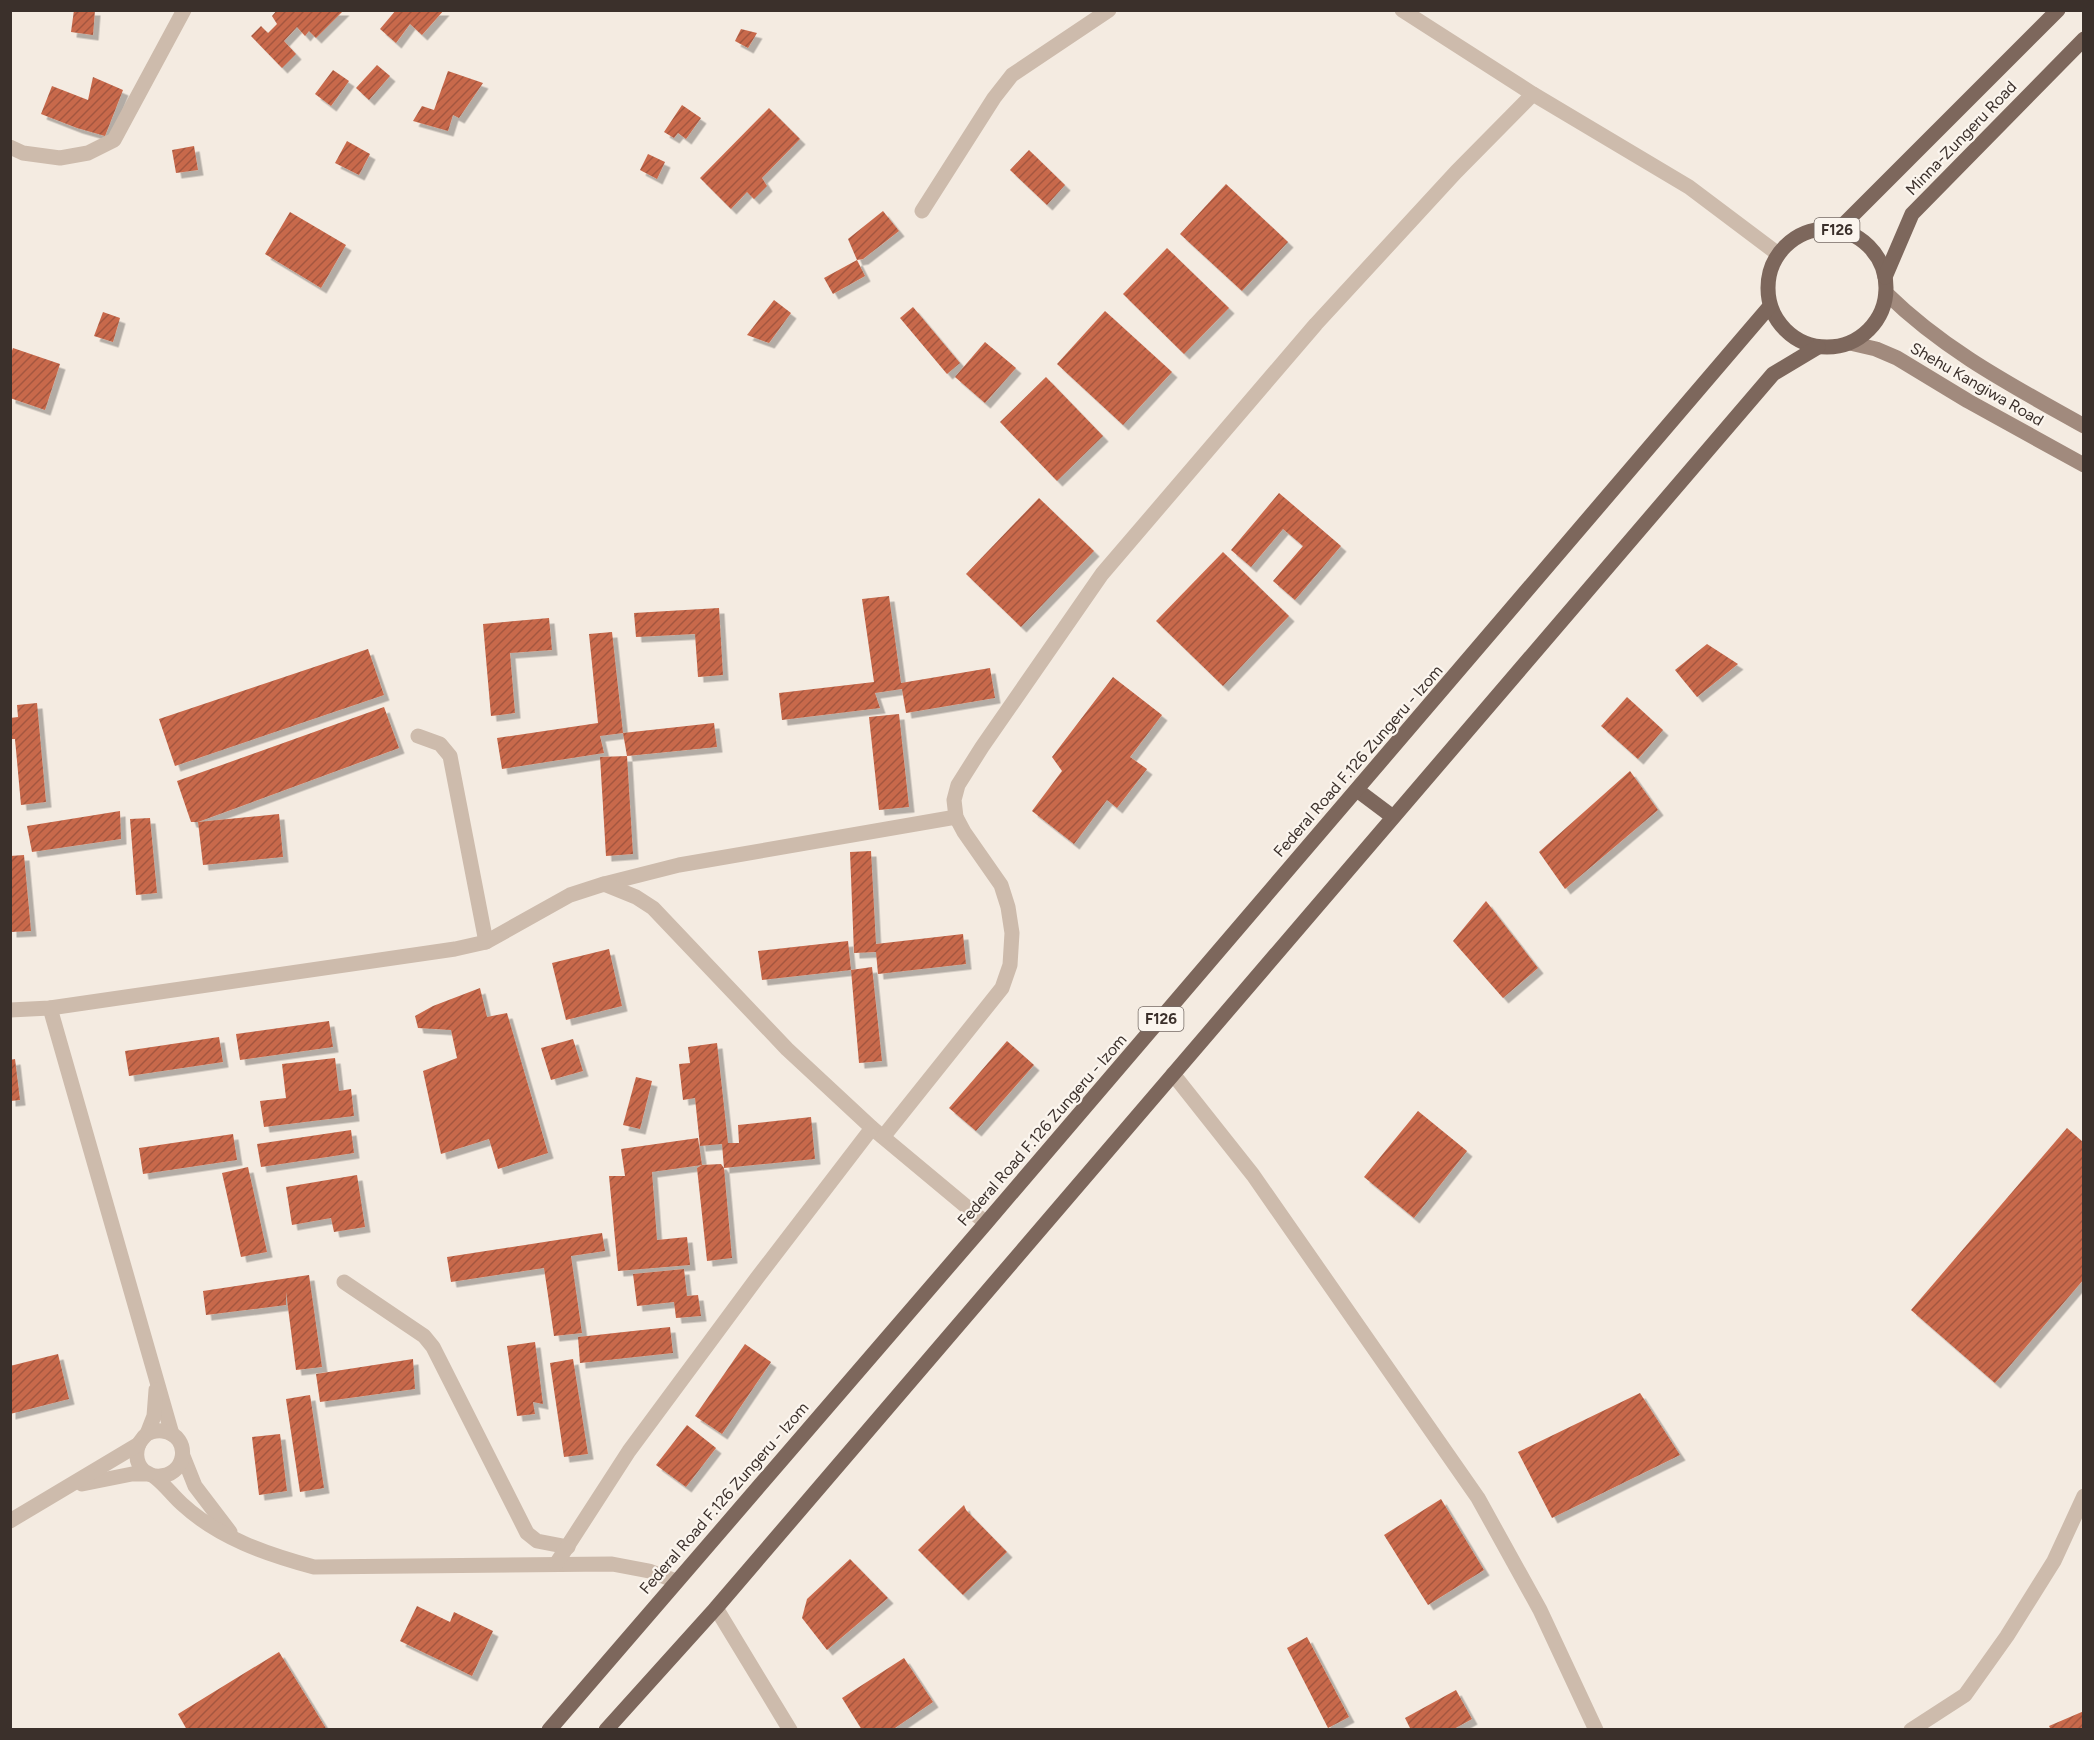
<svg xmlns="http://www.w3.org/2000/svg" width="2094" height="1740" font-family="Figtree,sans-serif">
  <defs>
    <pattern id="building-hatch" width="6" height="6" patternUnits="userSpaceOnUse" patternTransform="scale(1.5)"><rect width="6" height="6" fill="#c8694b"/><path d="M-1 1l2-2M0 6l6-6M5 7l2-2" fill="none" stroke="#a4573f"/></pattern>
    <filter id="shadow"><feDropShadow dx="5.5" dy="5.5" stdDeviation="0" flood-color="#0004"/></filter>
  </defs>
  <rect width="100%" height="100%" fill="#f4ebe1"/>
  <g fill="url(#building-hatch)" filter="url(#shadow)">
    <path d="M74,10H95L93,35L71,32Z"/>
    <path d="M277,10H344L316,38L309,31L305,36L297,27L284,41L296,54L282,68L251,36L261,26L268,33L277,24L272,16Z"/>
    <path d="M396,10H418L421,12L422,10H444L422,35L410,24L396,43L380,29Z"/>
    <path d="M741,29L757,33L748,48L735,41Z"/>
    <path d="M377,65L390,76L369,100L356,88Z"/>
    <path d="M333,70L349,81L331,106L315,94Z"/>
    <path d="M448,71L483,83L459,118L453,115L448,131L413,121L422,106L434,110Z"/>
    <path d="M93,77L123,90L105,136L77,128L41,114L52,86L88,100Z"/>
    <path d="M682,105L701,118L686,139L678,133L674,138L664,132Z"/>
    <path d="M769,108L800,139L762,178L767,186L754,199L747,192L731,209L700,178Z"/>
    <path d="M347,141L370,154L359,175L335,163Z"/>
    <path d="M194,146L198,170L176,173L172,150Z"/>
    <path d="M1029,150L1065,185L1047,205L1010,170Z"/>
    <path d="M648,154L665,162L657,179L640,170Z"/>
    <path d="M1226,184L1288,242L1242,291L1180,234Z"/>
    <path d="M883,211L899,231L863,259L857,260L848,239Z"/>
    <path d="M290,212L346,245L321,288L265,254Z"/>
    <path d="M1167,248L1229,308L1184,354L1123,294Z"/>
    <path d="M857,260L865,276L833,294L824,278Z"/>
    <path d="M774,300L791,313L769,343L747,335Z"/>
    <path d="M913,307L960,363L947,374L900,318Z"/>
    <path d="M1105,311L1172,372L1123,425L1057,364Z"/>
    <path d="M103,312L120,318L113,342L94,336Z"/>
    <path d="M985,342L1016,368L985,403L955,377Z"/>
    <path d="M13,348L60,364L45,410L10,398V356Z"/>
    <path d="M1046,377L1103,436L1057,481L1000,422Z"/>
    <path d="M1279,493L1341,546L1295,600L1273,581L1303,546L1283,529L1251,567L1231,550Z"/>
    <path d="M1039,498L1094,551L1021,627L966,574Z"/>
    <path d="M1223,552L1289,616L1223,686L1156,621Z"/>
    <path d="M889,596L901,683L990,668L995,698L906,713L902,689L875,693L880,708L782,720L779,693L874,682L862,599Z"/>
    <path d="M719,608L723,675L698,677L695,634L636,637L634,613Z"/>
    <path d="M549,618L552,650L510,653L515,713L491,716L483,624Z"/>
    <path d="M612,632L623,733L600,736L604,753L502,769L497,738L598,723L589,634Z"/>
    <path d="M1707,644L1738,664L1697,697L1675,670Z"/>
    <path d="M368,649L384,695L175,766L159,719Z"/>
    <path d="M1113,677L1162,715L1130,757L1147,769L1117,808L1107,800L1074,844L1032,811L1062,771L1052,757Z"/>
    <path d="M1627,697L1663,730L1638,759L1601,726Z"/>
    <path d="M37,703L46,802L21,805L15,739H10V718L18,717L17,705Z"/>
    <path d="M384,707L399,748L198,822H191L177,781Z"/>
    <path d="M899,714L909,807L879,810L869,717Z"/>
    <path d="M714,723L717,747L627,756L623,733Z"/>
    <path d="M627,756L633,854L606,856L600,757Z"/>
    <path d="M1630,771L1658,810L1565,889L1539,852Z"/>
    <path d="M120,811L121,839L32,852L27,826Z"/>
    <path d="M279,814L283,857L203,865L198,822Z"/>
    <path d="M150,818L157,893L136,895L130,819Z"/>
    <path d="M871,851L876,944L963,934L966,964L878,974L876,952L854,953L850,852Z"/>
    <path d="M24,855L31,931L11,932L10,856Z"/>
    <path d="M1486,901L1538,968L1503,998L1453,941Z"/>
    <path d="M848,941L851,970L762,980L758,951Z"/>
    <path d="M609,949L622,1006L566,1020L552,963Z"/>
    <path d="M872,967L882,1061L859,1063L851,970Z"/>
    <path d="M480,988L487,1017L507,1013L548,1153L498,1169L489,1139L441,1154L423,1071L457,1058L451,1030L418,1028L415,1016L433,1006Z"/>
    <path d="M329,1021L333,1047L240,1060L236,1034Z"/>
    <path d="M219,1037L223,1062L129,1076L125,1051Z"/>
    <path d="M573,1039L583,1071L551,1080L541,1048Z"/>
    <path d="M1007,1041L1034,1065L976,1131L949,1108Z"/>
    <path d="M717,1043L728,1143H739L738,1125L811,1117L815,1159L724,1168L722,1144L700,1146L695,1098L683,1100L679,1064L690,1063L688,1047Z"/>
    <path d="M335,1058L339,1091L351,1089L354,1116L264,1127L260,1101L286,1098L282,1064Z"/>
    <path d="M15,1059L20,1100L10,1101V1060Z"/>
    <path d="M636,1077L652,1081L640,1129L623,1125Z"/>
    <path d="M1418,1111L1467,1151L1414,1218L1364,1177Z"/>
    <path d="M2067,1128L2084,1143V1279L1995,1383L1911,1310Z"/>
    <path d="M351,1130L354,1153L261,1167L257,1144Z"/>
    <path d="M233,1134L237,1160L143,1174L139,1148Z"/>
    <path d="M698,1138L702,1165L652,1172L657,1240L687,1237L690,1265L618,1271L609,1176H625L621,1149Z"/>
    <path d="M721,1164L724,1168L732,1258L707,1261L697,1168L702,1165Z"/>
    <path d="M248,1167L267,1252L241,1257L222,1173Z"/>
    <path d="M357,1175L365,1227L334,1232L331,1218L292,1225L286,1187Z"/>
    <path d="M602,1233L605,1251L571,1256L582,1333L554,1336L544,1268L451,1282L447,1257Z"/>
    <path d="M684,1269L687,1296L698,1295L701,1316L676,1318L674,1302L637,1306L633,1274Z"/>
    <path d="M309,1275L322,1367L296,1370L286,1292V1305L206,1315L203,1291Z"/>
    <path d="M670,1327L673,1353L580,1363L578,1337Z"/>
    <path d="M535,1342L543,1404L533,1402L535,1414L517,1416L507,1346Z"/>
    <path d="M745,1344L771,1362L722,1434L695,1416Z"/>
    <path d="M58,1354L69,1399L10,1414V1366Z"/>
    <path d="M413,1359L415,1389L320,1402L316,1374Z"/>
    <path d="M573,1359L588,1454L564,1457L550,1363Z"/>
    <path d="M1640,1393L1680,1455L1552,1518L1518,1452Z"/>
    <path d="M310,1395L324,1488L300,1492L286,1399Z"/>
    <path d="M687,1425L716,1448L686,1487L656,1465Z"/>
    <path d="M280,1434L287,1491L259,1495L252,1437Z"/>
    <path d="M1441,1499L1484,1570L1428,1605L1384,1535Z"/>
    <path d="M964,1505L966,1510L1007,1552L963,1595L918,1550Z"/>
    <path d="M850,1559L888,1598L827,1650L802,1618L807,1599Z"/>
    <path d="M417,1606L450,1622L454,1612L493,1631L472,1676L400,1641Z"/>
    <path d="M1307,1637L1349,1717L1328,1728L1287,1648Z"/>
    <path d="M279,1652L327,1730H187L178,1714Z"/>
    <path d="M904,1658L933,1702L892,1730H862L842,1698Z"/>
    <path d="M1456,1690L1472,1719L1452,1730H1411L1405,1718Z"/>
    <path d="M2084,1711V1730H2051L2049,1726Z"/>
  </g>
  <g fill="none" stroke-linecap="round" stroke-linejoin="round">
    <g stroke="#cdbbac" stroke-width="15">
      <path d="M10,147L23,153L60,158L88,153L114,140L184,10"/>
      <path d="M922,211L994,98L1012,75L1109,10"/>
      <path d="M418,736L440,744L450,756L486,942"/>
      <path d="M604,884L679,865L956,817"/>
      <path d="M50,1008L172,1434"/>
      <path d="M10,1010L50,1008L455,949L486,942L570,895L604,884L636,897L653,908L787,1049L872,1128L986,1223"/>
      <path d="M1173,1074L1253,1175L1478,1498L1540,1610L1596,1730"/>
      <path d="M883,1137L1002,988L1010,965L1012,933L1008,907L1001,885L964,832L956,817L954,800L958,785L982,747L1102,574L1316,324L1456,172L1533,94"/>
      <path d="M344,1282L424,1336L433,1347L527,1533L537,1541L568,1547"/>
      <path d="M147,1434L154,1416L156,1390"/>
      <path d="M183,1456L195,1486L230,1532"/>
      <path d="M155,1476C187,1479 193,1436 163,1431C156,1430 147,1432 143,1438C134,1448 135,1463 144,1471C148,1474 153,1475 156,1478C166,1486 173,1496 182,1504C219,1538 266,1554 314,1567L612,1564L649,1571L676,1581"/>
      <path d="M82,1484L132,1474H148"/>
      <path d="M10,1521L139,1444"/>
      <path d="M556,1564L629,1451L757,1278L872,1128"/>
      <path d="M716,1608L790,1730"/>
      <path d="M1911,1730L1965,1695L2007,1636L2054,1561L2084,1496"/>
    </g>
    <path stroke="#cdbbac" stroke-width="15" d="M1402,10L1533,94L1689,187L1778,254"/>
    <g stroke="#a18a7d" stroke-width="15">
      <path d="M1886,293C1945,351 2013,386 2084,426"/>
      <path d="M1850,343L1876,349L1897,358L1968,401L2084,465"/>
    </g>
    <g stroke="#7d675c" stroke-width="15">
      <circle cx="1827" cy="288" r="59"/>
      <path d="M1838,230L2058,10"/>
      <path d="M1885,277L1912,214L2084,39"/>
      <path d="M1357,790L1393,817"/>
      <path d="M549,1730L986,1223L1770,306"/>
      <path d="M606,1730L716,1608L1773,374L1818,347"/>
    </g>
  </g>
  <g text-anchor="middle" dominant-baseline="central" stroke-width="4.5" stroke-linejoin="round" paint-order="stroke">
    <g fill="#fbf5ee" stroke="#756b66" stroke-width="1.5">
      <rect x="1814.5" y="218" width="45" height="24" rx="4.5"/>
      <rect x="1138.5" y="1007" width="45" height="24" rx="4.5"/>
    </g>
    <g font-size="15" font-weight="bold" fill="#3b302b">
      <text x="1837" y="230">F126</text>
      <text x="1161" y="1019">F126</text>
    </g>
    <g font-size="16" fill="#3b302b" stroke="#fbf5ee">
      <text transform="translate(1961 138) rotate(-46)">Minna-Zungeru Road</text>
      <text transform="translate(1977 384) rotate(30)">Shehu Kangiwa Road</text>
      <text transform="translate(1358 761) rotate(-49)">Federal Road F.126 Zungeru - Izom</text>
      <text transform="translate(1042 1130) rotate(-49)">Federal Road F.126 Zungeru - Izom</text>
      <text transform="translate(724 1498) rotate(-49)">Federal Road F.126 Zungeru - Izom</text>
    </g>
  </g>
  <rect width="2094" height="1740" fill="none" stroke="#3b302b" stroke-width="24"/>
</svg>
